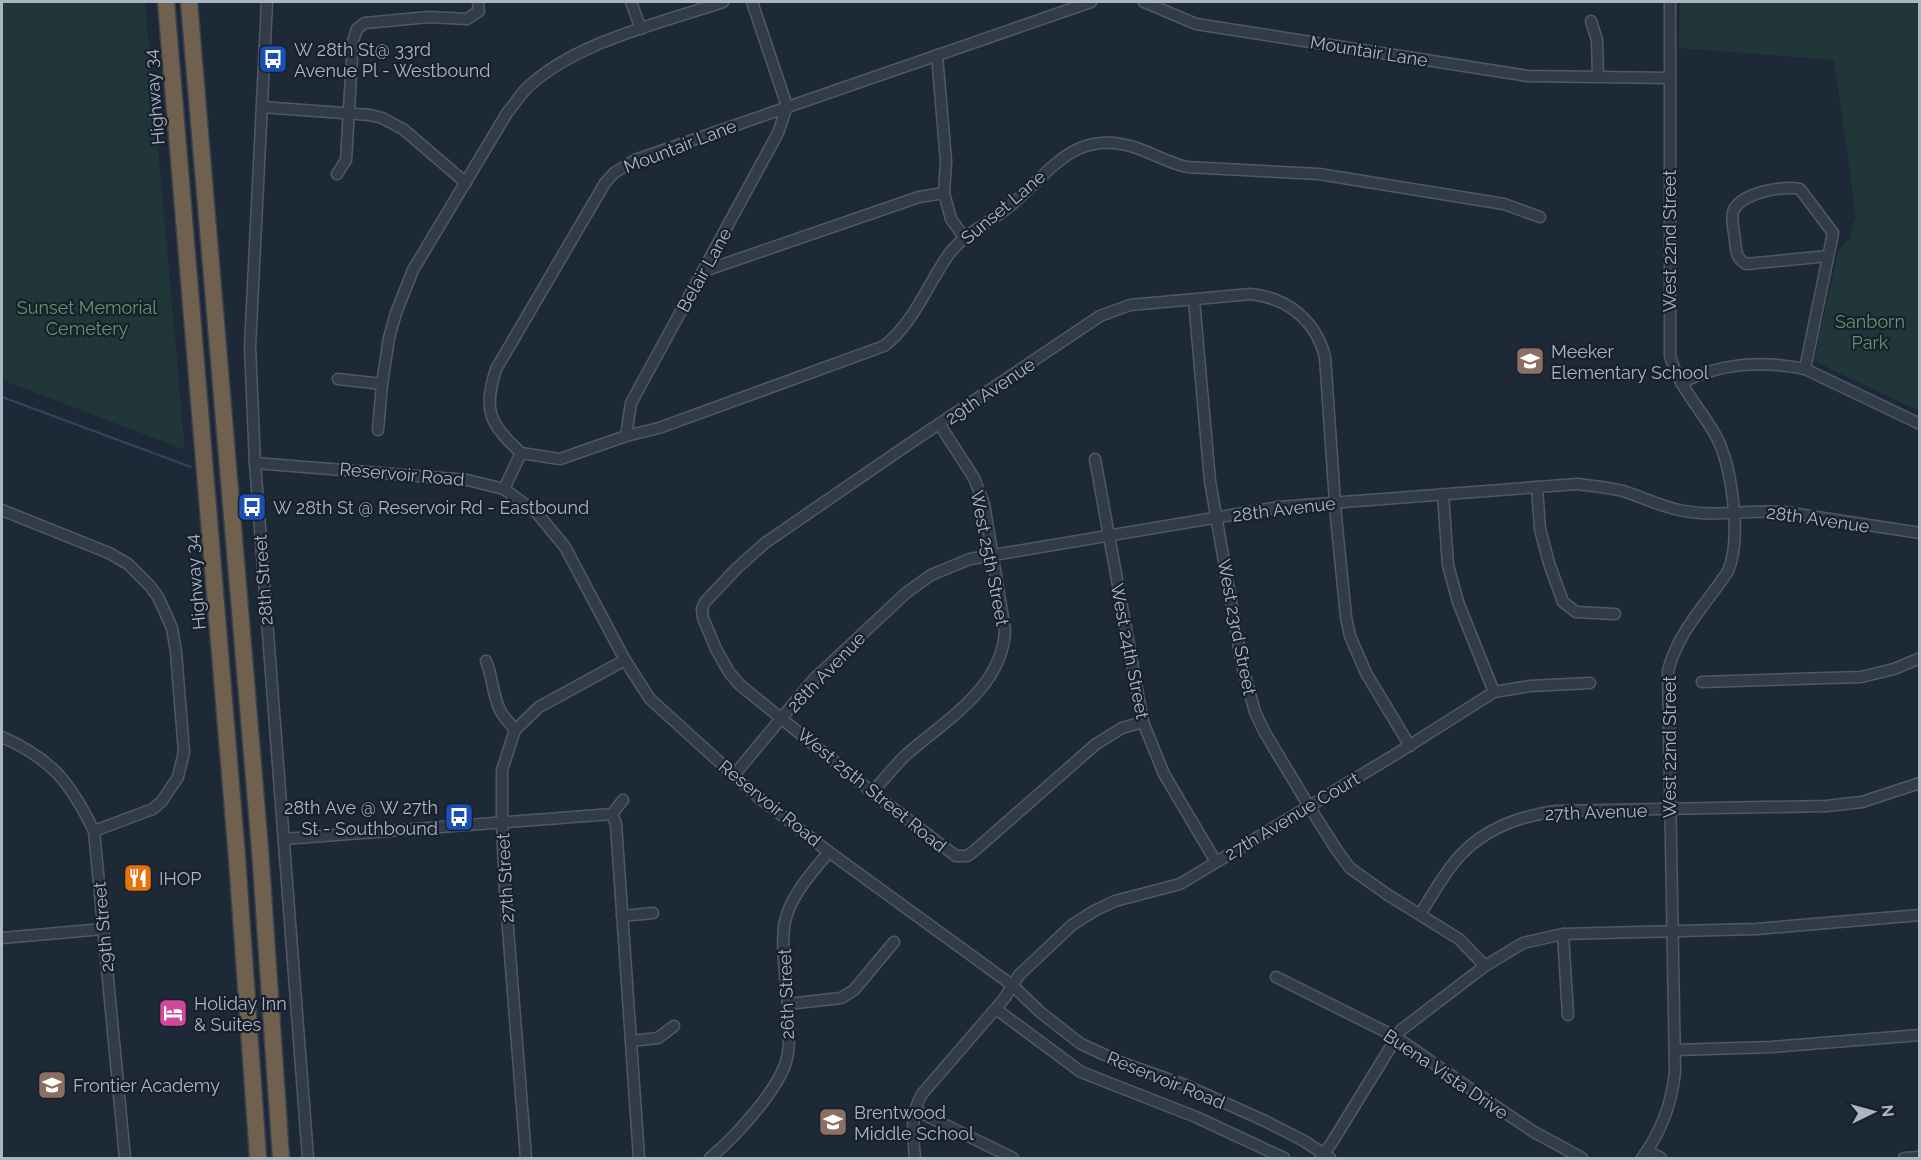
<svg xmlns="http://www.w3.org/2000/svg" width="1921" height="1160" font-family="Raleway,sans-serif">
  <rect width="100%" height="100%" fill="#1e2938"/>
  <g fill="#203639">
    <path d="M2,2H145L185,450L2,380Z"/>
    <path d="M1680,2H1919V411L1814,361L1838,251L1849,239L1856,217L1834,60L1679,48Z"/>
  </g>
  <g fill="none" stroke-linecap="round" stroke-linejoin="round">
    <path stroke="#304560" stroke-width="2" d="M2,397L191,467"/>
    <g stroke="#4f5966" stroke-width="13">
      <g id="minor">
        <path d="M267,2L250,347L255,463L308,1158"/>
        <path d="M631,2L641,29"/>
        <path d="M1144,2L1196,24L1528,76L1670,78"/>
        <path d="M1591,21L1597,40L1598,77"/>
        <path d="M937,55L946,161L944,193L951,219L964,237"/>
        <path d="M262,107L370,115L382,118L403,129L466,183"/>
        <path d="M337,174L346,160L353,41L357,29L365,23L429,17L467,19L479,11L478,2"/>
        <path d="M704,271L919,197L944,193"/>
        <path d="M1194,300L1210,481L1242,665L1255,712L1265,733L1309,806L1336,849L1350,868L1388,895L1459,939L1485,966"/>
        <path d="M1805,369L1833,233L1800,189C1784,185 1739,193 1733,212C1731,220 1734,231 1735,240C1736,251 1736,258 1746,264L1828,256"/>
        <path d="M338,379L382,384"/>
        <path d="M1681,383C1719,363 1763,360 1805,369L1920,424"/>
        <path d="M378,430L382,384L389,338L396,313L413,270L507,113C513,106 518,98 524,91C571,43 660,23 723,2"/>
        <path d="M626,436L631,403L778,133L787,106L752,2"/>
        <path d="M521,453L560,459L626,436L659,428L884,346C914,323 927,285 949,254C965,233 989,223 1009,207C1051,172 1074,127 1137,148C1154,154 1169,163 1187,167L1319,174L1504,204L1540,217"/>
        <path d="M1095,459L1143,722L1164,774L1216,862"/>
        <path d="M255,463L467,480L504,489L537,513L565,547L625,660L650,699L758,797L829,852L1012,985L1040,1012L1081,1044L1125,1064L1185,1085L1265,1121L1304,1141L1330,1158"/>
        <path d="M1537,487L1540,529L1549,563L1563,602L1576,612L1615,614"/>
        <path d="M504,489L521,453C489,423 483,411 496,369L605,183L614,173L635,160L1091,2"/>
        <path d="M1443,494L1448,565L1458,602L1494,692"/>
        <path d="M2,510L109,553L128,564L150,586L158,597L172,628L176,652L184,752L178,777L162,801L153,809L94,831"/>
        <path d="M486,661C493,677 492,694 500,710C503,717 510,723 515,730"/>
        <path d="M1702,682L1861,677L1894,669L1920,658"/>
        <path d="M1143,722L1122,728L1096,744L973,852L967,856H956L882,800L740,685L729,672L716,649L703,618L702,609L705,602L737,568L765,543L909,444L1100,316L1130,305L1251,294C1288,298 1316,321 1325,357L1336,517L1346,617L1350,636L1366,673L1410,746"/>
        <path d="M2,737C52,759 70,782 94,831L125,1158"/>
        <path d="M734,775L814,679L906,593L931,575L970,559L1279,507L1577,484C1592,486 1608,487 1623,491C1642,497 1660,506 1679,510C1714,518 1750,509 1785,512L1920,533"/>
        <path d="M872,792C884,780 894,766 907,754C946,720 1003,687 1005,630L984,504L974,478L940,425"/>
        <path d="M623,800L612,814L616,824L639,1158"/>
        <path d="M284,839L612,814"/>
        <path d="M1420,914C1432,896 1443,875 1457,859C1482,830 1519,816 1556,811L1826,806L1862,802L1920,783"/>
        <path d="M622,916L653,913"/>
        <path d="M1563,934L1568,1015"/>
        <path d="M2,938L103,929"/>
        <path d="M1276,977L1396,1037L1507,1114L1534,1132L1582,1158"/>
        <path d="M788,1004L841,998L854,990L894,942"/>
        <path d="M996,1009L1081,1072L1196,1117L1284,1158"/>
        <path d="M631,1041L658,1038L674,1026"/>
        <path d="M1675,1050L1772,1047L1920,1035"/>
        <path d="M915,1110L1013,1158"/>
        <path d="M1647,1151L1661,1158"/>
        <path d="M1321,1157L1331,1144L1401,1030L1485,966L1523,943L1563,934L1756,929L1920,915"/>
        <path d="M526,1158L505,890L502,823V770L515,730L539,707L625,660"/>
        <path d="M710,1158C734,1138 780,1089 787,1058C791,1042 788,1024 788,1008C787,981 780,947 785,921C791,895 813,871 829,852"/>
        <path d="M915,1158C913,1136 910,1114 922,1094L1004,999L1019,975L1072,925L1094,911L1115,901L1180,884L1396,754L1494,692L1530,686L1590,683"/>
        <path d="M1642,1158C1661,1132 1672,1104 1675,1071L1668,671C1678,631 1706,605 1728,571C1742,539 1732,466 1716,436C1701,409 1678,386 1670,356V2"/>
        <path d="M1904,1158L1920,1157"/>
      </g>
    </g>
    <g stroke="#39434f" stroke-width="19">
      <g id="highway">
        <path d="M166,2L237,858L258,1158"/>
        <path d="M189,2L260,849L281,1158"/>
      </g>
    </g>
    <use href="#minor" stroke="#323b48" stroke-width="10"/>
    <use href="#highway" stroke="#6f614e" stroke-width="16"/>
  </g>
  <defs>
    <g id="bus-square" transform="scale(1.5)"><rect x="-9" y="-9" width="18" height="18" rx="4" fill="#1a4fb4" stroke="#17202c"/><path d="M-5-6H5V4H4V6H2V4H-2V6H-4V4H-5ZM-3.5-4V0h7V-4ZM-3.5 1.2v1.5H-2V1.2ZM2 1.2v1.5H3.5V1.2Z" fill="#fff"/></g>
    <g id="school-square" transform="scale(1.5)"><rect x="-9" y="-9" width="18" height="18" rx="4" fill="#8d6e63" stroke="#17202c"/><path d="M0-5L7-2L0 1L-7-2ZM-4 1L0 2.5L4 1V4Q0 6-4 4Z" fill="#fff"/></g>
    <g id="restaurant-square" transform="scale(1.5)"><rect x="-9" y="-9" width="18" height="18" rx="4" fill="#e8710a" stroke="#17202c"/><path d="M-5-6h1v4h1v-4h1v4h1v-4h1v5L-1.5 .5V6h-2V.5L-5-1ZM5-6V6H3V1.5H1.5Q1.5-4 5-6Z" fill="#fff"/></g>
    <g id="hotel-square" transform="scale(1.5)"><rect x="-9" y="-9" width="18" height="18" rx="4" fill="#d1479c" stroke="#17202c"/><path d="M-6-4.5h1.5V1H6V5H4.5V3h-9V5H-6ZM-4 0a1.8 1.8 0 1 1 3.6 0ZM.5 0V-2.5h3Q6-2.5 6 0Z" fill="#fff"/></g>
  </defs>
  <g fill-rule="evenodd">
    <use href="#bus-square" x="273" y="59"/>
    <use href="#school-square" x="1530" y="361"/>
    <use href="#bus-square" x="252" y="507"/>
    <use href="#bus-square" x="459" y="817"/>
    <use href="#restaurant-square" x="138" y="878"/>
    <use href="#hotel-square" x="173" y="1013"/>
    <use href="#school-square" x="52" y="1085"/>
    <use href="#school-square" x="833" y="1122"/>
  </g>
  <g text-anchor="middle" dominant-baseline="central" stroke-width="4.5" stroke-linejoin="round" paint-order="stroke">
    <g font-size="18" fill="#abb6c5" stroke="#17202c" text-anchor="start">
      <text x="294" y="49">W 28th St@ 33rd<tspan x="294" dy="21">Avenue Pl - Westbound</tspan></text>
      <text x="1551" y="351">Meeker<tspan x="1551" dy="21">Elementary School</tspan></text>
      <text x="273" y="507">W 28th St @ Reservoir Rd - Eastbound</text>
      <text x="438" y="807" text-anchor="end">28th Ave @ W 27th<tspan x="438" dy="21">St - Southbound</tspan></text>
      <text x="159" y="878">IHOP</text>
      <text x="194" y="1003">Holiday Inn<tspan x="194" dy="21">&amp; Suites</tspan></text>
      <text x="73" y="1085">Frontier Academy</text>
      <text x="854" y="1112">Brentwood<tspan x="854" dy="21">Middle School</tspan></text>
    </g>
    <g font-size="18" fill="#abb6c5" stroke="#17202c">
      <text transform="translate(1369 51) rotate(9)">Mountair Lane</text>
      <text transform="translate(154 97) rotate(-95)">Highway 34</text>
      <text transform="translate(680 146) rotate(-21)">Mountair Lane</text>
      <text transform="translate(1003 207) rotate(-40)">Sunset Lane</text>
      <text transform="translate(1669 241) rotate(-90)">West 22nd Street</text>
      <text transform="translate(704 270) rotate(-61)">Belair Lane</text>
      <text transform="translate(990 391) rotate(-34)">29th Avenue</text>
      <text transform="translate(402 474) rotate(5)">Reservoir Road</text>
      <text transform="translate(1284 509) rotate(-7)">28th Avenue</text>
      <text transform="translate(1818 519) rotate(8)">28th Avenue</text>
      <text transform="translate(990 558) rotate(79)">West 25th Street</text>
      <text transform="translate(263 580) rotate(-94)">28th Street</text>
      <text transform="translate(195 582) rotate(-95)">Highway 34</text>
      <text transform="translate(1237 627) rotate(79)">West 23rd Street</text>
      <text transform="translate(1130 651) rotate(79)">West 24th Street</text>
      <text transform="translate(826 672) rotate(-46)">28th Avenue</text>
      <text transform="translate(1669 747) rotate(-90)">West 22nd Street</text>
      <text transform="translate(872 790) rotate(39)">West 25th Street Road</text>
      <text transform="translate(770 803) rotate(39)">Reservoir Road</text>
      <text transform="translate(1596 812) rotate(-2)">27th Avenue</text>
      <text transform="translate(1292 816) rotate(-31)">27th Avenue Court</text>
      <text transform="translate(505 878) rotate(-93)">27th Street</text>
      <text transform="translate(103 927) rotate(-95)">29th Street</text>
      <text transform="translate(786 994) rotate(-92)">26th Street</text>
      <text transform="translate(1446 1074) rotate(34)">Buena Vista Drive</text>
      <text transform="translate(1166 1080) rotate(22)">Reservoir Road</text>
    </g>
    <g font-size="18" fill="#62976d" stroke="#17202c">
      <text x="87" y="307">Sunset Memorial<tspan x="87" dy="21">Cemetery</tspan></text>
      <text x="1870" y="321">Sanborn<tspan x="1870" dy="21">Park</tspan></text>
    </g>
  </g>
  <rect width="1921" height="1160" fill="none" stroke="#abb6c5" stroke-width="6"/>
  <g transform="translate(1873 1112) rotate(85)" stroke="#17202c" stroke-width="4.5" paint-order="stroke">
  <path d="M0-4.5L10 22L0 15L-10 22Z" fill="#abb6c5"/>
  <text y="-9" font-size="16" font-weight="bold" text-anchor="middle" fill="#abb6c5">N</text>
  </g>
</svg>
